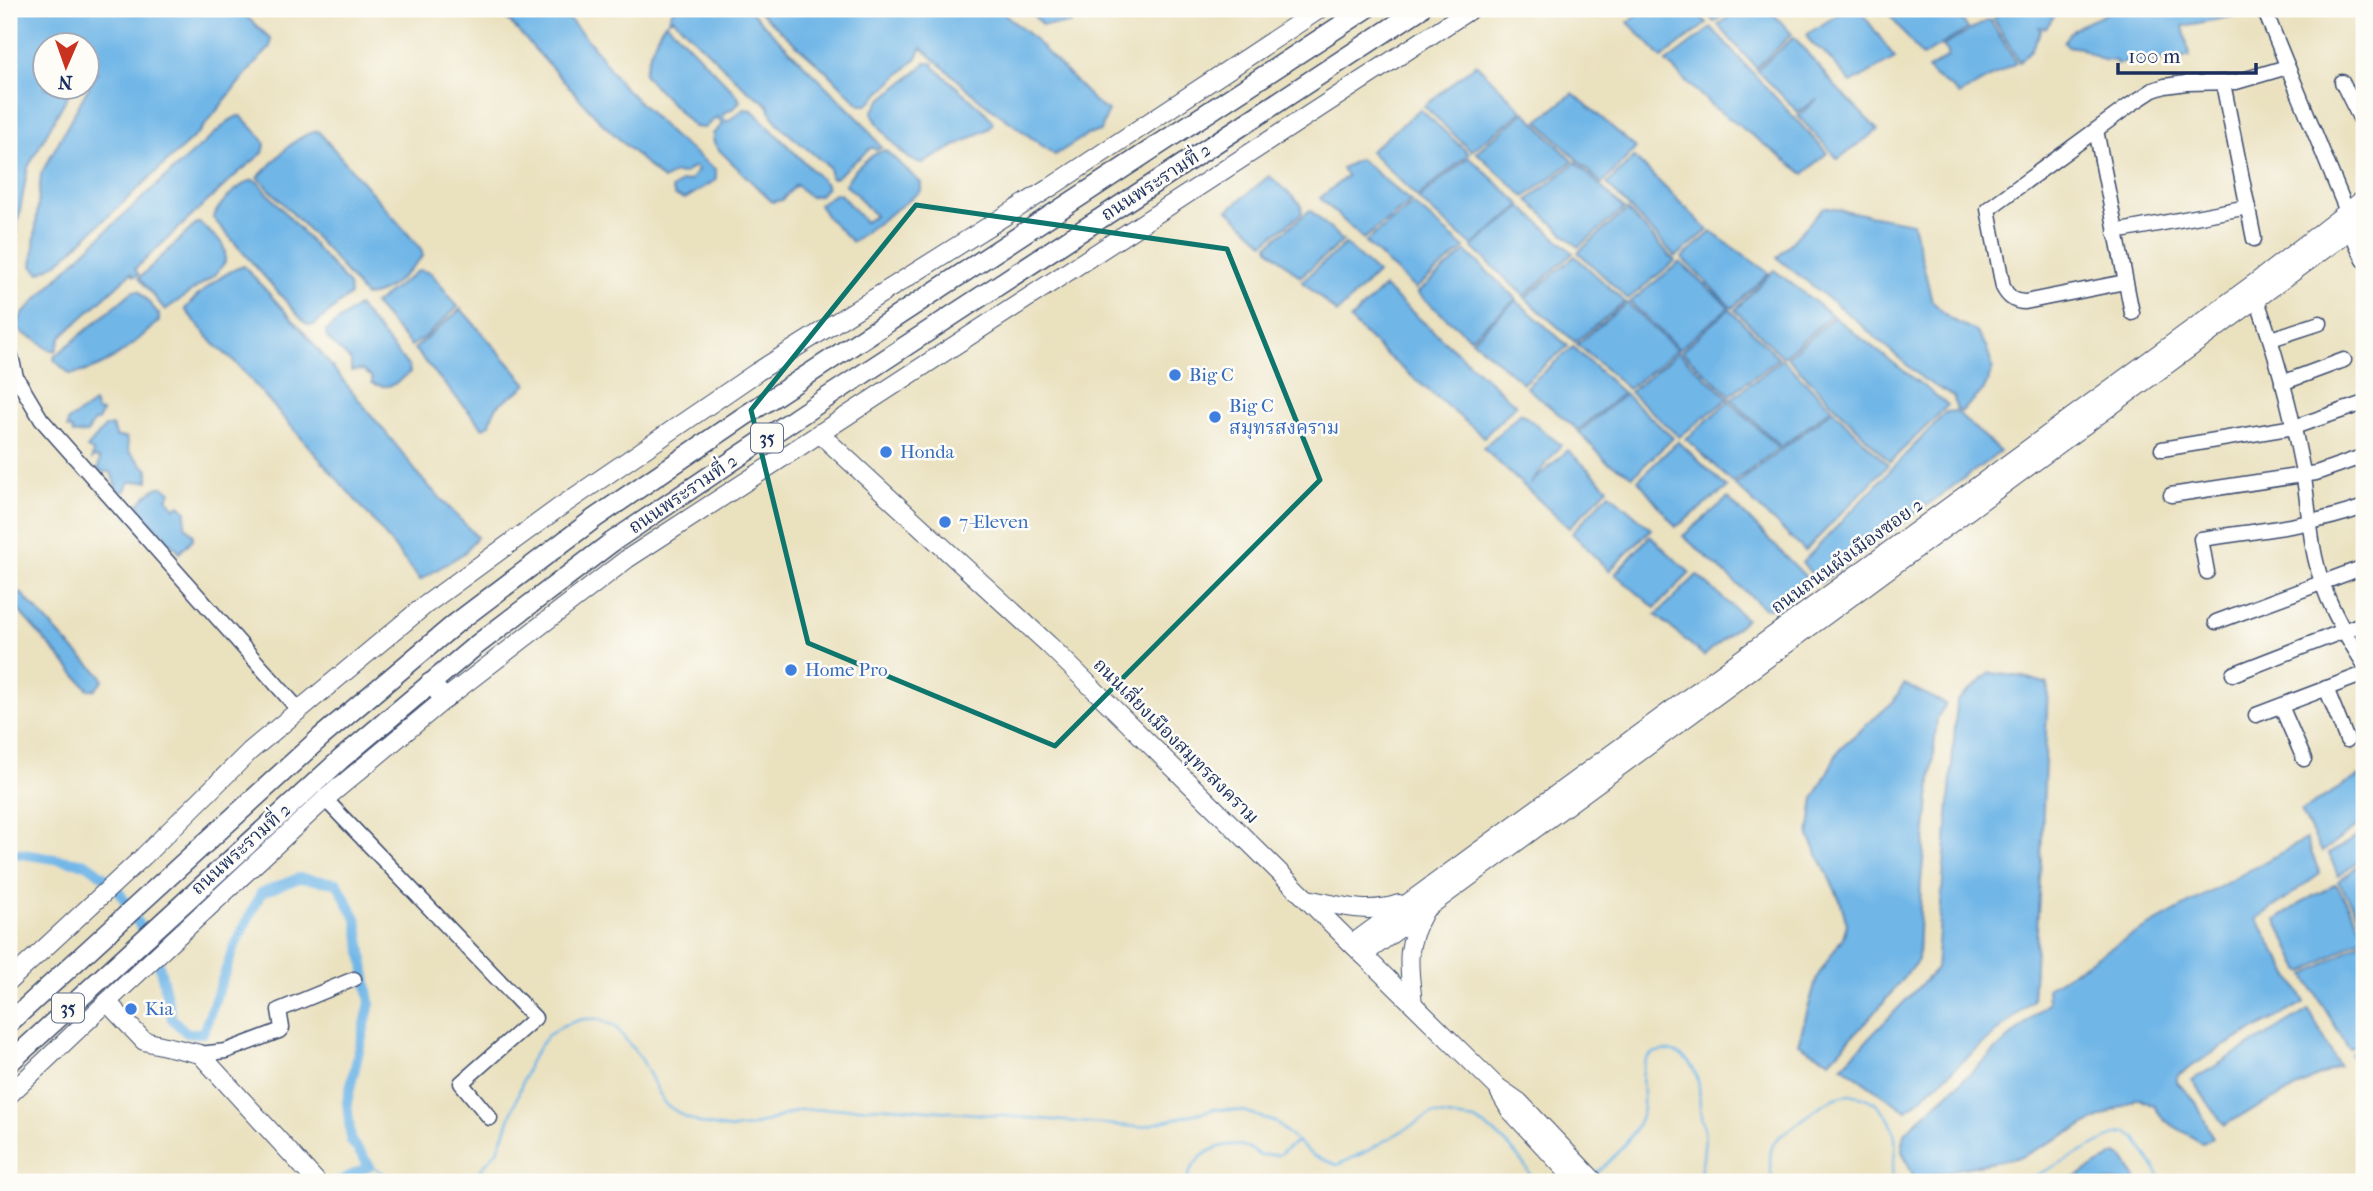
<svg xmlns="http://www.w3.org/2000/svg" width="2373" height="1191" font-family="'IM FELL French Canon','Noto Serif Thai',serif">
  <rect width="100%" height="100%" fill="#fdfcf7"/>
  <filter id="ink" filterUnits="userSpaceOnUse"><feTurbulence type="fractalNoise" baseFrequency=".0143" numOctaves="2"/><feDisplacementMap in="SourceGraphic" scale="14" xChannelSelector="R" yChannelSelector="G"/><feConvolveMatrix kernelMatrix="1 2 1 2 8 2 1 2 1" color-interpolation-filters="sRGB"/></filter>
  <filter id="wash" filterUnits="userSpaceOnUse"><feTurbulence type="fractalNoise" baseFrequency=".00686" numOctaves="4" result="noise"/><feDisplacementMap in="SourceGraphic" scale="28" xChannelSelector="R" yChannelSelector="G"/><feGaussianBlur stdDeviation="1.57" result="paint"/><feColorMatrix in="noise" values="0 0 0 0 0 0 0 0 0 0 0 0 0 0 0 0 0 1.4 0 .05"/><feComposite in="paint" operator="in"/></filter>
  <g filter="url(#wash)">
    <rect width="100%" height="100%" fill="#eae1bf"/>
    <g fill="#70b6e7" stroke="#4672a2" stroke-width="2">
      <path d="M9,9H238L271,39L270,48C243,74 223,105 198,133L59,262L40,273L32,266L41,174L97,72L88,65V46H46V88H72L28,167L17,226L12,275L9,277Z"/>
      <path d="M498,9H560L593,46L621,84L673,136L716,170V180L685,199L675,196L672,189L681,182L690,180L698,170L695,166L683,174L675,173L663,180L602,123Z"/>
      <path d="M673,9H748L863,123L881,147L876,150L872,147L835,178H831L829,167L783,129L772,116L768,105L745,88L673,18L669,20Z"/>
      <path d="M756,9H998L1032,37L1097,104L1108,111L1101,131L1087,135L1055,155L980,100L922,48L916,59L867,105H860L827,72Z"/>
      <path d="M1028,9H1075L1078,15L1070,24L1042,25Z"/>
      <path d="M1645,9H1694L1707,23L1662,58L1628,22Z"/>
      <path d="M1702,9H1732L1714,22Z"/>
      <path d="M1739,9H1769L1792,34L1756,68L1718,25Z"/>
      <path d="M1847,9H1859L1895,58L1851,83L1823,51L1812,44L1807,34Z"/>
      <path d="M1889,9H1956L1968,29L1922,56L1890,15Z"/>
      <path d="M2007,9H2059L2046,28L2039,27L2041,31L2031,50L2019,62L1993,18Z"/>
      <path d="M2113,9H2230L2234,16L2183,26L2190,57H2186L2116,64V61L2103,60L2081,48L2067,46L2064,42C2077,19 2094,24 2113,9Z"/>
      <path d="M1988,20L1991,21L2016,63L1959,95C1950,83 1936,82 1928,69L1948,57V52L1943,46Z"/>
      <path d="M666,22L737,95L740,101L734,108L723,114V118L727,122L744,109L752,110L825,183L827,187L820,195L810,197L796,185L782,200L772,202L717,148L713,140V134L723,124L717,117L704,128L694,127L646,77L644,73C648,59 657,31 666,22Z"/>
      <path d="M1711,28L1827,153L1804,174L1711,105L1666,62Z"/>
      <path d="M1794,37L1834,85L1878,130L1838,159L1798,116L1818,98L1798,112L1757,70Z"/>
      <path d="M925,62L933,63L934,67L986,113L993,122L990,128L923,163C919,162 915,162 912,160C901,154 875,124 872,112L881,100L921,68Z"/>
      <path d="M1476,64L1523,111L1471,151L1424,106Z"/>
      <path d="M1573,93L1636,148L1602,184L1538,121Z"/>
      <path d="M1420,109L1469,154L1417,197L1370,151Z"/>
      <path d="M1525,112L1573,161L1525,197L1476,152Z"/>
      <path d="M238,116H241L262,138L265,145L263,153L238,173L135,269L139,275L134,276L131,273L61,337L56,351C43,349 44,344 35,339C28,336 25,336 19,330V320L22,315C87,245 159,183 230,120Z"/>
      <path d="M318,131L421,249L423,256L420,259C406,273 386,296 365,296L328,251L258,177C274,162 295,134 318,131Z"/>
      <path d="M885,150L921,183V191L852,242L826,216L819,204L835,194H840L865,222L875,216L854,192L845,185C851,171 870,154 885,150Z"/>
      <path d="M1469,157L1521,205L1472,246L1418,199Z"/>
      <path d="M1634,157L1708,230L1676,257L1607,184Z"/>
      <path d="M1360,159L1411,202L1363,239L1320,198L1347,176L1342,168Z"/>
      <path d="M1576,162L1624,209L1578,247L1528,200Z"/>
      <path d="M1269,176L1301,204L1302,213L1264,243L1228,210Z"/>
      <path d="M253,180L258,182L349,285L350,295L314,325H309L304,322L213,218C219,203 238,185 253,180Z"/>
      <path d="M1413,204L1465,248L1415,289L1365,242Z"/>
      <path d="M1522,207L1573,253L1524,296L1472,247Z"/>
      <path d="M1824,207L1913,223L1932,301L1950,319L1974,330L1986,346L1993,368L1984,390L1961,412L1956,408L1954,397L1923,379L1852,317L1777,258Z"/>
      <path d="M1310,210L1343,241L1300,277L1269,249L1268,245Z"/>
      <path d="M1627,210L1675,261L1628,299L1578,252Z"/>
      <path d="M197,223H200L222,243L225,252V262L215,275L165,310L139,278Z"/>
      <path d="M1711,232L1769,273L1732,308L1682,258Z"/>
      <path d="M1345,244L1377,273L1337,313L1302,281Z"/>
      <path d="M1466,251L1516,299L1470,338L1417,293Z"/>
      <path d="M1575,256L1625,302L1575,342L1525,298Z"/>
      <path d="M1680,262L1729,307L1679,349L1630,302Z"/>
      <path d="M244,266L302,330L404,455L421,478L477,537L464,553L420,580L372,519L235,362L214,344L187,312L185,309C200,292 223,272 244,266Z"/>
      <path d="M419,270L431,273L458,307L425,337L411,346L374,304Z"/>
      <path d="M1774,270L1832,315L1783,357L1735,310Z"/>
      <path d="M1384,287L1516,405L1484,437L1385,354L1350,320Z"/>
      <path d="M133,291H139L159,314V321C134,344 105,371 70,374L55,361L54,357Z"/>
      <path d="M1516,300L1568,346L1523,383L1472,340Z"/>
      <path d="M1627,303L1677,350L1628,389L1577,344Z"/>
      <path d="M358,306L409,367L410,372C398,383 388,391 372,383V377L362,370L351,371V361L327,338L326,331Z"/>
      <path d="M461,309L527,384C510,402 495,397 490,424L483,428L414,349Z"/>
      <path d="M1729,309L1779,358L1730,395L1681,351Z"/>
      <path d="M1834,317L1948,405L1890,462L1787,357Z"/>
      <path d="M1573,347L1623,393L1578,430L1526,387Z"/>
      <path d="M1678,352L1729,398L1679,437L1630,392Z"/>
      <path d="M1782,359L1832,408L1781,447L1731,399Z"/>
      <path d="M1625,394L1673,438L1633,476L1606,461L1579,432Z"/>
      <path d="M1729,401L1779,448L1733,483L1686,439Z"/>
      <path d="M94,403L97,411L102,412L98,421H94L87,433L73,434L72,429L67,428L68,421Z"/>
      <path d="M1833,410L1888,465L1805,551L1735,485Z"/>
      <path d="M1956,411L2000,452L1820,583L1802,563L1946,412Z"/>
      <path d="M1521,413L1561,445L1530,484L1568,450L1608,488L1569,528L1483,448Z"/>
      <path d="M112,426L117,437H126L129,452L148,470V481L130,482L124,492L117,490L111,472H102L98,469L100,459L95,457L92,459L93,451L87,448L105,427Z"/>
      <path d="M1678,441L1727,488L1676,527L1638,480Z"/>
      <path d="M158,487H164L171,492L167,498L175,508L180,505L186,511L185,526L193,534V539L179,553L176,547H172L171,542L166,541L164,534L159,531L141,513V507L138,505L148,494Z"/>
      <path d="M1609,493L1651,529L1609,571L1572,533Z"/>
      <path d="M1728,498L1812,583L1772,608H1764L1683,536Z"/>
      <path d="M1650,536L1690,573L1655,608L1615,574Z"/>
      <path d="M1697,575L1746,619L1704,656L1656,615Z"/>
      <path d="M20,592L70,646L101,675L103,680L95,690L88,689L11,602Z"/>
      <path d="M1990,673L2024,677L2048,684L2041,861L2033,1000L1906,1111L1842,1066L1936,969L1957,701Z"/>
      <path d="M1904,684L1946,704L1937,718L1921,882L1918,960L1883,1003L1830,1061L1798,1044L1817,977L1843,937L1847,924L1840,900L1809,836L1814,798L1840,748L1893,702Z"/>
      <path d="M2359,776L2364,785V821L2322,852L2301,811Z"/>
      <path d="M2364,832V858L2338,876L2329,854Z"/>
      <path d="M2306,839L2320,874L2257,919L2305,1002L2222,1047L2177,1076V1082L2196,1102L2213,1138L2202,1143L2164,1120L2154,1106L2138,1098L2021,1157L1947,1171L1915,1180L1902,1151L1905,1132L2048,1003L2047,988L2122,941Z"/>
      <path d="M2364,862V923L2338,881Z"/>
      <path d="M2336,884L2364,931V936L2304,973L2301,972L2276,920L2302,902Z"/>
      <path d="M2364,940V1041L2349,1049L2305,976Z"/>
      <path d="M2309,1010L2339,1066L2224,1125L2192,1080Z"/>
      <path d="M2364,1047V1078L2350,1054Z"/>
      <path d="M2116,1154L2123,1157L2138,1182H2067Z"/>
    </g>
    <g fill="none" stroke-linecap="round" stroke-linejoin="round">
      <g stroke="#70b6e7" stroke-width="2.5">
        <path d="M370,1166L402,1182"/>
        <path d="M1597,1173C1615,1156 1634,1138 1642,1113C1647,1097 1634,1062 1654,1053C1674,1045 1694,1061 1698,1081C1700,1090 1699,1098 1700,1107C1700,1115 1702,1121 1704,1129C1706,1146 1702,1166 1698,1182"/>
        <path d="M464,1182L472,1180L499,1148L530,1061L547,1036L564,1025L583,1019H598L615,1026L642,1060L665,1104L685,1117L702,1124L731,1129L750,1127L799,1110L890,1107L1140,1127L1215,1109L1243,1111L1275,1122L1312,1155L1337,1165L1365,1152L1432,1114L1475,1120L1494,1132L1510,1147L1525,1166L1534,1182"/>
        <path d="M1187,1182C1191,1151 1236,1132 1259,1155H1278L1298,1141"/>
        <path d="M1773,1182C1770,1169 1767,1152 1776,1140C1781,1134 1791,1129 1797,1124C1811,1113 1826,1099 1843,1096C1865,1091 1888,1109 1893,1129C1899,1147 1892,1164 1891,1182"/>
        <path d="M1962,1182L2033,1177L2115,1135L2127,1132L2135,1137L2163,1182"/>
      </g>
      <g stroke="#70b6e7" stroke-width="10">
        <path d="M9,852L87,864L115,885L143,931"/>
        <path d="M157,955L172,1019L187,1033H203L234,947L261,893L299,878L337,883L357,920L370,1003L347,1102L351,1141L370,1166L338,1182"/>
      </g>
    </g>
  </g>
  <g filter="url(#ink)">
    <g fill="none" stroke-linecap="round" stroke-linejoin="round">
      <g stroke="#3a4a6d" stroke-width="17">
        <g id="minor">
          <path d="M2264,9L2348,214"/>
          <path d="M2342,82L2364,126"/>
          <path d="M2223,83L2254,239"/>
          <path d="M2096,130L2132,313"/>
          <path d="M2115,232L2248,207"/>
          <path d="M2351,232L2364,260"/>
          <path d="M2125,282L2025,302C2014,302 2008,297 2003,287L1988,209L2130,105L2153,90L2165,86L2186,83L2236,82L2287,67"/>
          <path d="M2257,300C2277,356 2292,414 2303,472C2308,500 2309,529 2315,557C2323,596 2343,631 2364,664"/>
          <path d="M2271,339L2320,323"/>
          <path d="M9,348L16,377L41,419L299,710"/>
          <path d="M2282,383L2344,360"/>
          <path d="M2162,449L2294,427L2364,403"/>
          <path d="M2171,495L2316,473L2364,456"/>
          <path d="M2207,572L2201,539C2256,531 2311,526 2364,507"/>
          <path d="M2216,622L2364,567"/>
          <path d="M2233,674L2364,623"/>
          <path d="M2326,688L2347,740"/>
          <path d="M2281,706L2304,759"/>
          <path d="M2256,715L2364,674"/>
          <path d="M325,799L535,1018L461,1083L490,1118"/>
          <path d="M200,1054L226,1051L279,1031L282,1028L279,1010L354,979"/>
        </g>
      </g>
      <g stroke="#3a4a6d" stroke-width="20">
        <g id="major">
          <path d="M819,433L1049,645L1496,1086L1519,1102L1595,1182"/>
          <path d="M1307,899C1338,905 1367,915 1399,904"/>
          <path d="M1352,944L2259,280L2364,199"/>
          <path d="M1363,955L2364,220"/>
          <path d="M9,981L144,856L250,751L424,606L557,509L757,372L1051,187L1320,9"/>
          <path d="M107,1002L325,799L445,699L627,559L1471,9"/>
          <path d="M1413,1004C1409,965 1404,948 1424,912"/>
          <path d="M1500,1093L1510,1110L1577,1182"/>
          <path d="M9,1095L107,1002L144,1041L200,1054L316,1181"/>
        </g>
      </g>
      <g stroke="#3a4a6d" stroke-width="22">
        <g id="highway">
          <path d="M430,683L445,699"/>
          <path d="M9,1023L321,737L455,624L595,518L743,417L1366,9"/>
          <path d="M9,1063L341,759L474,647L612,542L802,414L1420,9"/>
        </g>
      </g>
      <use href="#minor" stroke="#fff" stroke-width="14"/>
      <use href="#major" stroke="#fff" stroke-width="18"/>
      <use href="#highway" stroke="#fff" stroke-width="19"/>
    </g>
  </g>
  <path fill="none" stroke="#0f766e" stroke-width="5" stroke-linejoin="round" d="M916,205L1227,249L1320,480L1055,746L808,643L751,410Z"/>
  <g fill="#3f7fe0" stroke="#fdfcf7" stroke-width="2.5">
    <circle cx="1175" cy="375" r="7"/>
    <circle cx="1215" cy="417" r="7"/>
    <circle cx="886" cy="452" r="7"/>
    <circle cx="945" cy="522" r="7"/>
    <circle cx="791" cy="670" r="7"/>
    <circle cx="131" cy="1009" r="7"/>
  </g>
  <g text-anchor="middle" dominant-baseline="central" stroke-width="5" stroke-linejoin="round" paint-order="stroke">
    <g fill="#fdfcf7" stroke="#5f6c8c" stroke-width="2">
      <rect x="751" y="423.5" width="32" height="29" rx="5"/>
      <rect x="52" y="993.5" width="32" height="29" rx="5"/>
    </g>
    <g font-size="18" font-weight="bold" fill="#1b2f5e">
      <text x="767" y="438">35</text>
      <text x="68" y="1008">35</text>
    </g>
    <g font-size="19" fill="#1b2f5e" stroke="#fdfcf7">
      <text transform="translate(1156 182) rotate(-33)">ถนนพระรามที่ 2</text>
      <text transform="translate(683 494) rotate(-34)">ถนนพระรามที่ 2</text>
      <text transform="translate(1847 556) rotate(-36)">ถนนถนนผังเมืองซอย 2</text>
      <text transform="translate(1176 741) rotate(45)">ถนนเลี่ยงเมืองสมุทรสงคราม</text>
      <text transform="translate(241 849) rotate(-42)">ถนนพระรามที่ 2</text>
    </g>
    <g font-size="19" fill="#366cbe" stroke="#fdfcf7" text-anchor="start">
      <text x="1189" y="375">Big C</text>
      <text x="1229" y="406">Big C<tspan x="1229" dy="22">สมุทรสงคราม</tspan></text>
      <text x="900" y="452">Honda</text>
      <text x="959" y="522">7-Eleven</text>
      <text x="805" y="670">Home Pro</text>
      <text x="145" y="1009">Kia</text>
    </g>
  </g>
  <rect width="2373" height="1191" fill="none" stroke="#fdfcf7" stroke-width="35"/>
  <g transform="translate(66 66) rotate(182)"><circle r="33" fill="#fdfcf7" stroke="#a3aaba" stroke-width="2"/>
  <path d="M0-5L12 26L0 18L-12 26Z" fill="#c8321e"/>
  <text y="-10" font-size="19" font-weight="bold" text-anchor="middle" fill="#1b2f5e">N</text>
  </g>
  <path d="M2118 63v10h138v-10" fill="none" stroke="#1b2f5e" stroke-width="3.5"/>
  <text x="2128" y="63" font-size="21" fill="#1b2f5e" stroke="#fdfcf7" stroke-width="5" paint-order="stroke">100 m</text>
</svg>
